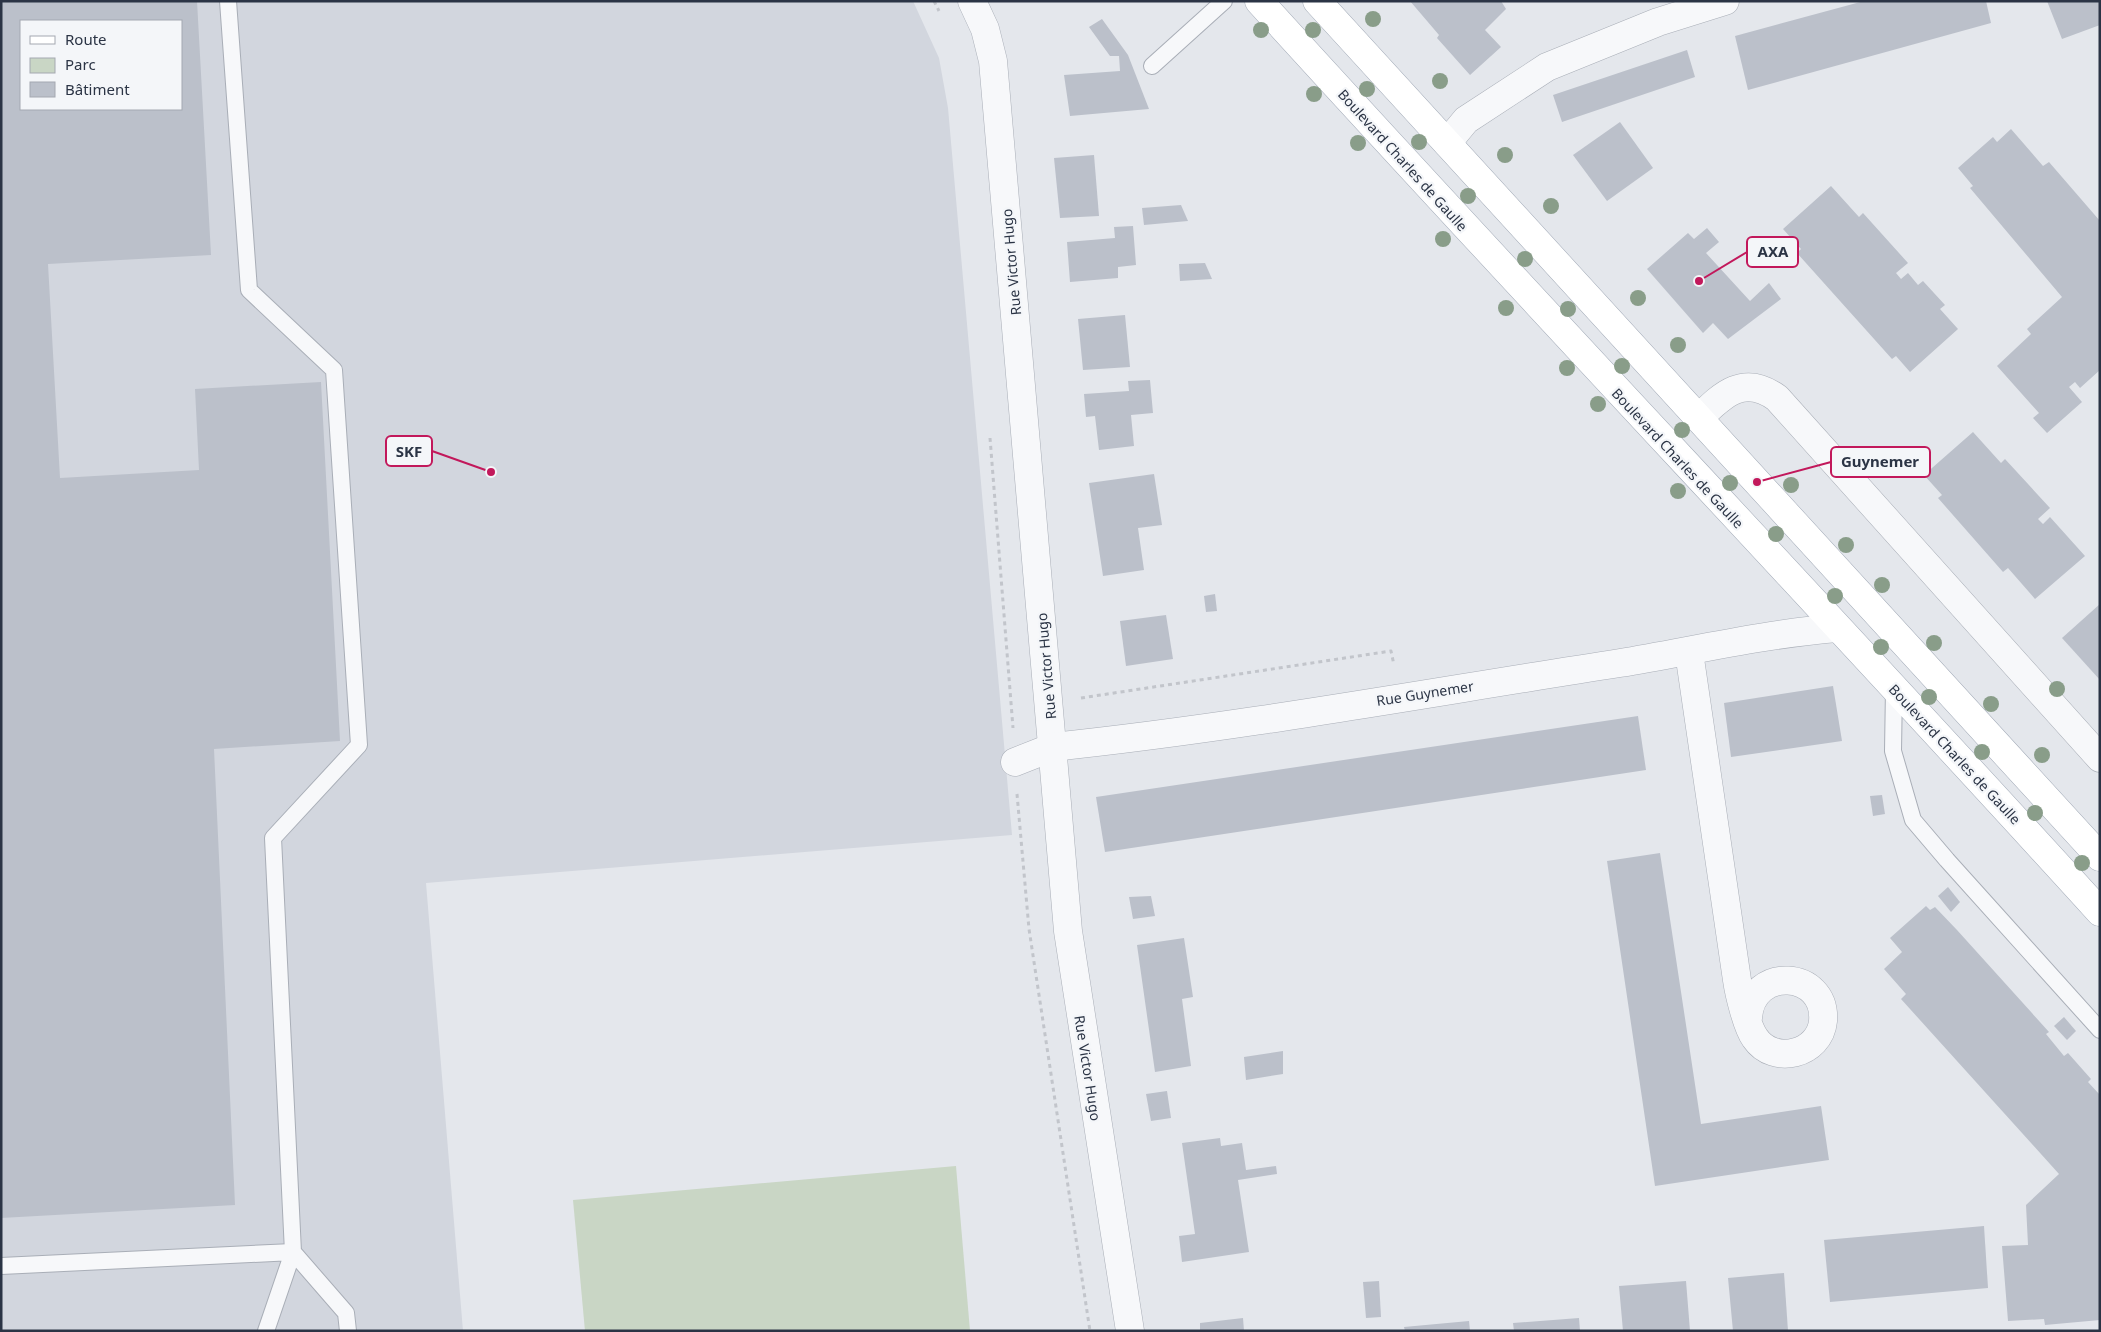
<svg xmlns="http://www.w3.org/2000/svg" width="2101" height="1332" font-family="'Noto Sans',sans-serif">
  <rect width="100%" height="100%" fill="#e4e7ec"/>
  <path fill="#d2d6de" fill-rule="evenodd" d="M1,1H913L939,58L948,108L1012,835L426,883L463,1331H1ZM21,21H181V109H21Z"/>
  <path fill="#c9d6c5" d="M956,1166L970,1331H585L573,1200Z"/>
  <g fill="#bbc0ca" fill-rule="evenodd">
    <path d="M1,1H197L211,255L48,264L60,478L199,470L195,389L321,382L340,741L214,749L235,1205L1,1218ZM21,21H181V109H21Z"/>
    <path d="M1410,1H1501L1506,9L1485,30L1501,47L1470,75L1437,38L1439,35Z"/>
    <path d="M1864,1H1986L1991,23L1748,90L1735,36Z"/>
    <path d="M2047,1H2100V25L2062,39Z"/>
    <path d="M1102,19L1128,55L1149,109L1070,116L1064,75L1120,71L1119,56H1110L1089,27Z"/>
    <path d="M1687,50L1695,77L1562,122L1553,95Z"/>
    <path d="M1620,122L1653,168L1607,201L1573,155Z"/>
    <path d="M2011,129L2043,166L2049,162L2100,221V370L2080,388L2075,382L2069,387L2082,402L2047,433L2033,418L2039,413L1997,366L2031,334L2027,329L2062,297L1970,188L1973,186L1958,168L1993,137L1997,142Z"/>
    <path d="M1094,155L1099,216L1060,218L1054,158Z"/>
    <path d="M1831,186L1859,217L1863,213L1908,263L1896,273L1901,279L1908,273L1918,285L1923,281L1945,305L1940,309L1958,329L1910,372L1896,356L1892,359L1797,253L1801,249L1783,229Z"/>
    <path d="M1181,205L1188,221L1144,225L1142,208Z"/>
    <path d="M1133,226L1136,265L1118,267V278L1070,282L1067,242L1115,238L1114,227Z"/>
    <path d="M1707,228L1719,242L1706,253L1750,301L1769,283L1781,299L1728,339L1713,323L1703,333L1647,269L1688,233L1694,239Z"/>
    <path d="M1205,263L1212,279L1180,281L1179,264Z"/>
    <path d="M1125,315L1130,367L1083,370L1078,319Z"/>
    <path d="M1150,380L1153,413L1131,415L1134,446L1099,450L1095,416L1086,417L1084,394L1129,391L1128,381Z"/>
    <path d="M1973,432L2001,463L2005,459L2050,508L2038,519L2043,524L2050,517L2085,556L2035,599L2008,568L2003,572L1938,498L1942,495L1924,475Z"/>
    <path d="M1876,446L1890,461L1877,474L1862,458Z"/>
    <path d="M1154,474L1162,525L1138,528L1144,570L1103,576L1089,483Z"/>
    <path d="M1215,594L1217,611L1206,612L1204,596Z"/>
    <path d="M2100,604V680L2062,638Z"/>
    <path d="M1166,615L1173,659L1126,666L1120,621Z"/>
    <path d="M1833,686L1842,741L1731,757L1724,703Z"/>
    <path d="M1638,716L1646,770L1105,852L1096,797Z"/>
    <path d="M1882,795L1885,814L1873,816L1870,796Z"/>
    <path d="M1660,853L1701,1124L1821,1106L1829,1160L1655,1186L1607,861Z"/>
    <path d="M1948,887L1960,902L1951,912L1938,896Z"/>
    <path d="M1151,896L1155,916L1133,919L1129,897Z"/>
    <path d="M1926,906L1930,910L1935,907L1957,930L2049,1032L2046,1034L2064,1056L2068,1053L2091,1079L2088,1082L2100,1095V1320L2045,1325L2044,1319L2008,1321L2002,1246L2028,1245L2026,1205L2059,1174L1901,999L1906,994L1884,969L1902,952L1890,938Z"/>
    <path d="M1184,938L1193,997L1182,999L1191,1066L1155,1072L1137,945Z"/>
    <path d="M2064,1017L2076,1031L2067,1040L2054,1026Z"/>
    <path d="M1283,1051V1074L1246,1080L1244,1057Z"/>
    <path d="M1167,1091L1171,1118L1151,1121L1146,1094Z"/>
    <path d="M1220,1138L1221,1146L1242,1143L1246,1170L1276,1166L1277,1174L1238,1180L1249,1252L1182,1262L1179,1236L1195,1234L1182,1143Z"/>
    <path d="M1984,1226L1988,1288L1830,1302L1824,1240Z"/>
    <path d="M1784,1273L1788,1331H1733L1728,1278Z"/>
    <path d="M1379,1281L1381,1317L1366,1318L1363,1282Z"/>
    <path d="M1686,1281L1690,1331H1623L1619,1286Z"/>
    <path d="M1243,1318L1244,1331H1200V1323Z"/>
    <path d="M1579,1318L1580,1331H1514L1513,1323Z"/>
    <path d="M1469,1321L1470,1331H1405L1404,1327Z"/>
  </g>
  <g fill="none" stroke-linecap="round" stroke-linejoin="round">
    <g stroke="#a9aeb7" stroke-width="18">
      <g id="lane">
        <path d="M228,1L249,290L334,370L359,745L273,838L293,1252L346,1313L348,1331"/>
        <path d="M1152,66L1224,1"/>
        <path d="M1894,688L1893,751L1913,820L1947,860L2100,1030"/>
        <path d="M1,1266L293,1252L266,1331"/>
      </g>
    </g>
    <g stroke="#a9aeb7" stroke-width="29">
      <g id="street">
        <path d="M972,1L985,29L993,61L1068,931L1130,1331"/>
        <path d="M1447,143L1466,120L1547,67L1658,22L1725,1"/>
        <path d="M1699,418C1723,394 1744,374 1777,398L2100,758"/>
        <path d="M1689,652L1737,980C1739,994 1747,1027 1755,1038C1774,1066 1820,1054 1823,1021C1827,970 1751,965 1748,1018"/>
        <path d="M1015,762L1053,747C1243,727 1432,692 1620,663C1692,651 1764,634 1837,628"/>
      </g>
    </g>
    <g stroke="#a3abb8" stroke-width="29">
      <g id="primary">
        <path d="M1259,1C1537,307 1822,606 2100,912"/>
        <path d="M1317,1L2100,857"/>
      </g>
    </g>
    <g stroke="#c2c5cb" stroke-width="3" stroke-dasharray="4 4" stroke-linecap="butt">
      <path d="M934,1L939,11"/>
      <path d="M990,438L1013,728"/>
      <path d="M1081,698L1391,651L1394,665"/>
      <path d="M1017,794L1029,929L1090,1331"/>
    </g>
    <use href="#lane" stroke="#f7f8fa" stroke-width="16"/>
    <use href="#street" stroke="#f7f8fa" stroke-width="28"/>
    <use href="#primary" stroke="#fff" stroke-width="28"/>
  </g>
  <g fill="#899d89">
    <circle cx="1373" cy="19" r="8"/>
    <circle cx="1261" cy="30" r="8"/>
    <circle cx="1313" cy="30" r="8"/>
    <circle cx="1440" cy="81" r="8"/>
    <circle cx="1367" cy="89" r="8"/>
    <circle cx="1314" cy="94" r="8"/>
    <circle cx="1419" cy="142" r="8"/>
    <circle cx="1358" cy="143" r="8"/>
    <circle cx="1505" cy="155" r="8"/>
    <circle cx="1468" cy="196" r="8"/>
    <circle cx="1551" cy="206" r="8"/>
    <circle cx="1443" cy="239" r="8"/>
    <circle cx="1525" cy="259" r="8"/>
    <circle cx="1638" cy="298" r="8"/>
    <circle cx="1506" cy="308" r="8"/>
    <circle cx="1568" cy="309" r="8"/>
    <circle cx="1678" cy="345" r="8"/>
    <circle cx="1622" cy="366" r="8"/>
    <circle cx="1567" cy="368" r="8"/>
    <circle cx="1598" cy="404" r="8"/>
    <circle cx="1682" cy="430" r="8"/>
    <circle cx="1730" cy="483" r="8"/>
    <circle cx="1791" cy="485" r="8"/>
    <circle cx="1678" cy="491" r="8"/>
    <circle cx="1776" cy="534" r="8"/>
    <circle cx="1846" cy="545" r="8"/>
    <circle cx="1882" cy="585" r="8"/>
    <circle cx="1835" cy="596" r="8"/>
    <circle cx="1934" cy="643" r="8"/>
    <circle cx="1881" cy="647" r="8"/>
    <circle cx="2057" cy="689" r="8"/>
    <circle cx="1929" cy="697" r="8"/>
    <circle cx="1991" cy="704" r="8"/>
    <circle cx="1982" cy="752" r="8"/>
    <circle cx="2042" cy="755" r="8"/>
    <circle cx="2035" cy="813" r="8"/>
    <circle cx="2082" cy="863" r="8"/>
  </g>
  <g text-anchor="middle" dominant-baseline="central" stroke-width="4.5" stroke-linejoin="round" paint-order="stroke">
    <g font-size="14" fill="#2b3445" stroke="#f4f6f9">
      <text transform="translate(1403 160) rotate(48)">Boulevard Charles de Gaulle</text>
      <text transform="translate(1011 262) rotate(-95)">Rue Victor Hugo</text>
      <text transform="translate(1678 458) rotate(47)">Boulevard Charles de Gaulle</text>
      <text transform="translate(1046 666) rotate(-95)">Rue Victor Hugo</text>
      <text transform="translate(1425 693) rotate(-9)">Rue Guynemer</text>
      <text transform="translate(1955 754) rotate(47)">Boulevard Charles de Gaulle</text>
      <text transform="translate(1088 1068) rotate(81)">Rue Victor Hugo</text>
    </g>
  </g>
  <path fill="none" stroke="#c2185b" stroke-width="2" d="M1699 281L1747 252M491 472L432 451M1757 482L1831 462"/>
  <g fill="#c2185b" stroke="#f4f6f9" stroke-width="2">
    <circle cx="1699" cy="281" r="5"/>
    <circle cx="491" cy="472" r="5"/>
    <circle cx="1757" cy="482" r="5"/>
  </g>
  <g fill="#f4f6f9" stroke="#c2185b" stroke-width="2">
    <rect x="1747" y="237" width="51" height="30" rx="5"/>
    <rect x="386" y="436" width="46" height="30" rx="5"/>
    <rect x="1831" y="447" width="99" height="30" rx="5"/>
  </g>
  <g font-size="15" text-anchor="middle" font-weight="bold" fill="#2b3445">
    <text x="1773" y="257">AXA</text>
    <text x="409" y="457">SKF</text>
    <text x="1880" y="467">Guynemer</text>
  </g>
  <rect width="2101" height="1332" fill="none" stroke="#2b3445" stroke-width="5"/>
  <rect x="20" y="20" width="162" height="90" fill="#f4f6f9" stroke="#a4a8b1"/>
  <rect x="30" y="36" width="25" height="8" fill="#ffffff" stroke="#a4a8b1"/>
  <text x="65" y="45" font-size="15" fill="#2b3445">Route</text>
  <rect x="30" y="58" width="25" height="15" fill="#c9d6c5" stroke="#a4a8b1"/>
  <text x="65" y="70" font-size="15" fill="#2b3445">Parc</text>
  <rect x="30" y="82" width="25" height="15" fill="#bbc0ca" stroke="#a4a8b1"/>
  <text x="65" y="95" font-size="15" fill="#2b3445">Bâtiment</text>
</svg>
